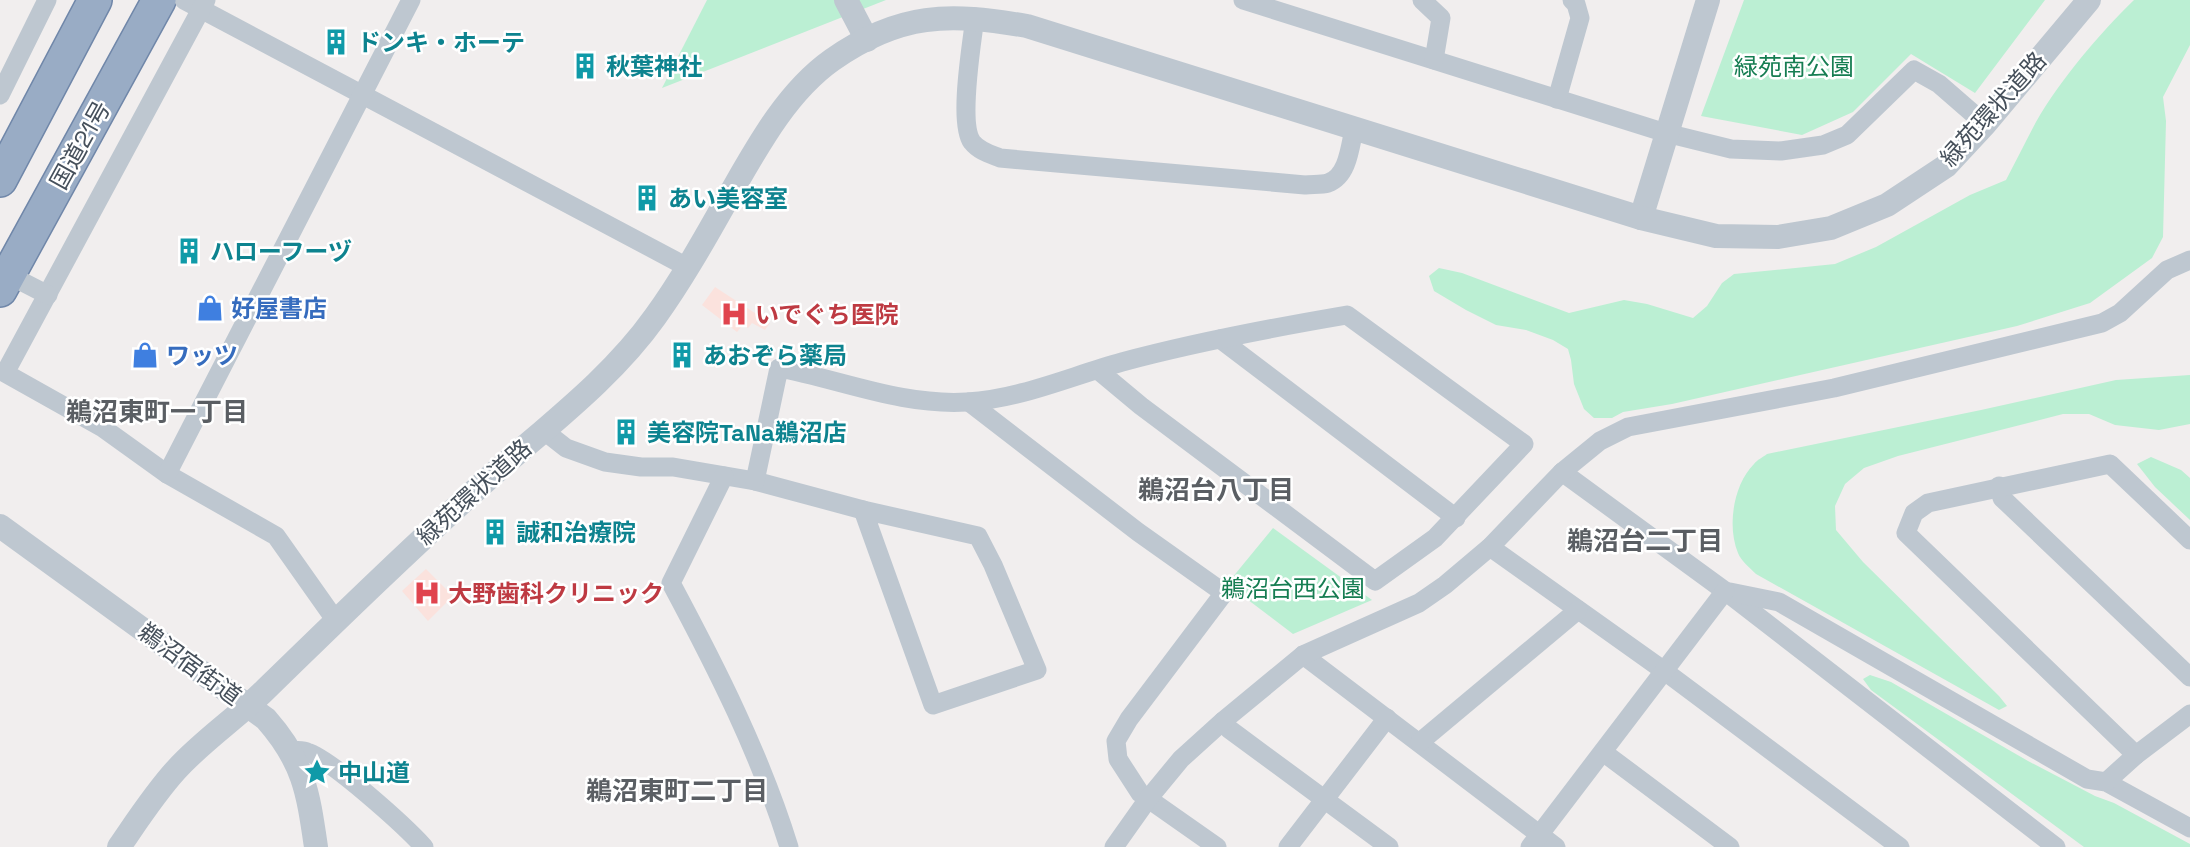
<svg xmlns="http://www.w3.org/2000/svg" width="2190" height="847" font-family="'Space Grotesk','Noto Sans JP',sans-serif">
  <rect width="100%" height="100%" fill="#f1eeee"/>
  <g fill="#fbe2dd">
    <path d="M715,287L770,323L765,330L752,323L748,328L743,325L737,332L702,305Z"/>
    <path d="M426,569L453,596L428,621L402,591Z"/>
  </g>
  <g fill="#bbefd3">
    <path d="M707,0H886L662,88Z"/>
    <path d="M1744,0H2045L1975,93L1911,54L1853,112L1802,135L1701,116Z"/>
    <path d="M2134,0H2190V45L2163,97L2166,121L2163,237L2152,258L2090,303L2017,326L1672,404L1623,412L1612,418H1594L1584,409L1574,384L1571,360L1568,349L1553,340L1526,330L1496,325L1466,310L1434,291L1429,276L1439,268L1462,273L1569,313L1624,300L1647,304L1693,318L1707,306L1722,283L1734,274L1835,264L1876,247L1970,195L2006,180C2016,161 2026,141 2036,122C2060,80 2099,34 2134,0Z"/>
    <path d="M2190,375V424L2159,430L2115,425L2089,414H2063L1898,456L1864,468L1845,484L1835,506L1836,530L1863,562L1999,696L2007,706L1999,710L1756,574C1750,568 1741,561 1738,553C1727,527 1733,485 1754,464C1757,460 1763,457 1767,454L1981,410L2116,380Z"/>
    <path d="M2151,457L2181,470L2190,478V520L2155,487L2137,464Z"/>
    <path d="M1273,528L1372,600L1293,634L1227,584Z"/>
    <path d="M1870,675L1891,682L2028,761L2095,796L2114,803L2190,844V847H2084L1871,690L1863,679Z"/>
  </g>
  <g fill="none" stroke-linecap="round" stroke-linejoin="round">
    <g stroke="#7087a9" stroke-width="36">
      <g id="trunk">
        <path d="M0,180L95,0"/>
        <path d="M0,290L159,0"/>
      </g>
    </g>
    <g stroke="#bec7d0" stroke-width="19">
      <path d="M184,0L689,268"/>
      <path d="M206,0L5,373L103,428L167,474L276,536L336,621"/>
      <path d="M1243,0L1666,133L1731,149L1781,151L1823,145L1847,135L1914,70L1939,84L1985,124"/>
      <path d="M1422,0L1441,18L1434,60"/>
      <path d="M975,17C972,43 958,123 972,142C979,151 990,154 1000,158L1305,185C1312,184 1321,185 1328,183C1348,176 1350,147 1354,129"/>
      <path d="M0,95L47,0"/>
      <path d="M1557,99L1580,18L1576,4L1572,0"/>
      <path d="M9,275L48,295"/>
      <path d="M1220,339L1456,518"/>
      <path d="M969,402L1138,532L1224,593L1129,719L1116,741L1118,759L1140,793L1217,847"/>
      <path d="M543,430L566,448L605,462L641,467H673L755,481L863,510"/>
      <path d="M1562,472L1725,591L2056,847"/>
      <path d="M167,474L411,0"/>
      <path d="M724,476L671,583C717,669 760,754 789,847"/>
      <path d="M755,481L779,368C842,380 902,406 967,402C1020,399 1071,376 1122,362C1196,342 1271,328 1347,315L1524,444L1435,538L1375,581L1141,406L1099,371"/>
      <path d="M1999,486L2002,498L2190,677"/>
      <path d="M863,510L978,536L993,565L1037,670L933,705Z"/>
      <path d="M1490,547L1663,670L1900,847"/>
      <path d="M1730,592L1779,602L2087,779L2106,782L2190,828"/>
      <path d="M1303,655L1556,847"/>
      <path d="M1223,721L1229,729L1389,847"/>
      <path d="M1420,742L1578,610"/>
      <path d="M291,750C296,751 303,750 307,752C331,759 405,826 424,847"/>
      <path d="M1603,752L1730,847"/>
      <path d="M2136,755L1906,533L1914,513L1928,503L2110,464L2190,540"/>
      <path d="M2106,782L2136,755L2190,714"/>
      <path d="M1114,847L1148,799L1181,759L1223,721L1303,655L1419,603L1445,585L1490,547L1562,472L1600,441L1628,427L1834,388L2102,323L2120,313L2167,270L2190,260"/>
      <path d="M1288,847L1387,718"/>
      <path d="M1530,847L1725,591"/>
    </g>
    <g stroke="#bec7d0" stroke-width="24">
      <path d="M846,0L867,40"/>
      <path d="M1641,218L1708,0"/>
      <path d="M0,526L266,719C304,762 308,792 316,847"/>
      <path d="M119,847C137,821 155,793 176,770C203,740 238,717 266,689C340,617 413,546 490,477C546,427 611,379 655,317C681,281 703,242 725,203C754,153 784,94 832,60C900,12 949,13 1027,26L1641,218L1716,236L1778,237L1831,228L1887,205L1946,166L1985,124L2089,0"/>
    </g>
    <use href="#trunk" stroke="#99acc5" stroke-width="33"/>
  </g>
  <defs>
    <g id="building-bare" transform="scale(2.1)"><path d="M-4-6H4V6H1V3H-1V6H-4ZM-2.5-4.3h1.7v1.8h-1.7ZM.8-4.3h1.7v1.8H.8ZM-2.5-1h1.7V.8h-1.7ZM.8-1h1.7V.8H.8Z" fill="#0f9aa8" stroke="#fff" stroke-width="2.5" paint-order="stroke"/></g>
    <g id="shop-bare" transform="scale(2.1)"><path d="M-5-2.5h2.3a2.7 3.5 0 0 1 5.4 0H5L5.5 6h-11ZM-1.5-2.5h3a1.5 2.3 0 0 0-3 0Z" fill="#3f7fe0" stroke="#fff" stroke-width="2.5" paint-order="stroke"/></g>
    <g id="hospital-bare" transform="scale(2.1)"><path d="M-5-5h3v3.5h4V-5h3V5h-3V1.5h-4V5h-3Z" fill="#e0444e" stroke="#fff" stroke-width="2.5" paint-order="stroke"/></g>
    <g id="sight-bare" transform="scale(2.1)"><path d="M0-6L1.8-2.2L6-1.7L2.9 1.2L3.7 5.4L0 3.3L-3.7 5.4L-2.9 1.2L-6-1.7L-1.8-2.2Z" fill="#0f9aa8" stroke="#fff" stroke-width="2.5" paint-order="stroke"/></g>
  </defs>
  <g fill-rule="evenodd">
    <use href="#building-bare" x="336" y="42"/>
    <use href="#building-bare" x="585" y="66"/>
    <use href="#building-bare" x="647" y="198"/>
    <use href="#building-bare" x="189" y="251"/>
    <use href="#shop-bare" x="210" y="308"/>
    <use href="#hospital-bare" x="734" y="314"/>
    <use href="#shop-bare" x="145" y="355"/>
    <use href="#building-bare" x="682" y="355"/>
    <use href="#building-bare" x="626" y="432"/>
    <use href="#building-bare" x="495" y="532"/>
    <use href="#hospital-bare" x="427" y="593"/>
    <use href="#sight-bare" x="317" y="772"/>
  </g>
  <g text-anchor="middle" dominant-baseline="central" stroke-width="5" stroke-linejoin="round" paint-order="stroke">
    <g font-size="24" font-weight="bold" fill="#0d838f" stroke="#fff" text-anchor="start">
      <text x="357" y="42">ドンキ・ホーテ</text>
      <text x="606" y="66">秋葉神社</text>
      <text x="668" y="198">あい美容室</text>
      <text x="210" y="251">ハローフーヅ</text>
      <text x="703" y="355">あおぞら薬局</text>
      <text x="647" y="432">美容院TaNa鵜沼店</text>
      <text x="516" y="532">誠和治療院</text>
      <text x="338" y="772">中山道</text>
    </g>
    <g font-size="24" fill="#167d52" stroke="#fff">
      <text x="1794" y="66">緑苑南公園</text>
      <text x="1293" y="588">鵜沼台西公園</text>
    </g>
    <g font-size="24" fill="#46505b" stroke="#fff">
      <text transform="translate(1993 109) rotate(-48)">緑苑環状道路</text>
      <text transform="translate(80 145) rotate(-61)">国道21号</text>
      <text transform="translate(474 492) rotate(-42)">緑苑環状道路</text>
      <text transform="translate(190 664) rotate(36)">鵜沼宿街道</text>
    </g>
    <g font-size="24" font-weight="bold" fill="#366cbe" stroke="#fff" text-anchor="start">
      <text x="231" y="308">好屋書店</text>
      <text x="166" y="355">ワッツ</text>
    </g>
    <g font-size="24" font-weight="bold" fill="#be3a42" stroke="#fff" text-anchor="start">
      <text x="755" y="314">いでぐち医院</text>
      <text x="448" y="593">大野歯科クリニック</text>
    </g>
    <g font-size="26" font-weight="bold" fill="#5a5e63" stroke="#fff">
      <text x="157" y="412">鵜沼東町一丁目</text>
      <text x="1216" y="490">鵜沼台八丁目</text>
      <text x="1645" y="541">鵜沼台二丁目</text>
      <text x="677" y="791">鵜沼東町二丁目</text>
    </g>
  </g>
</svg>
